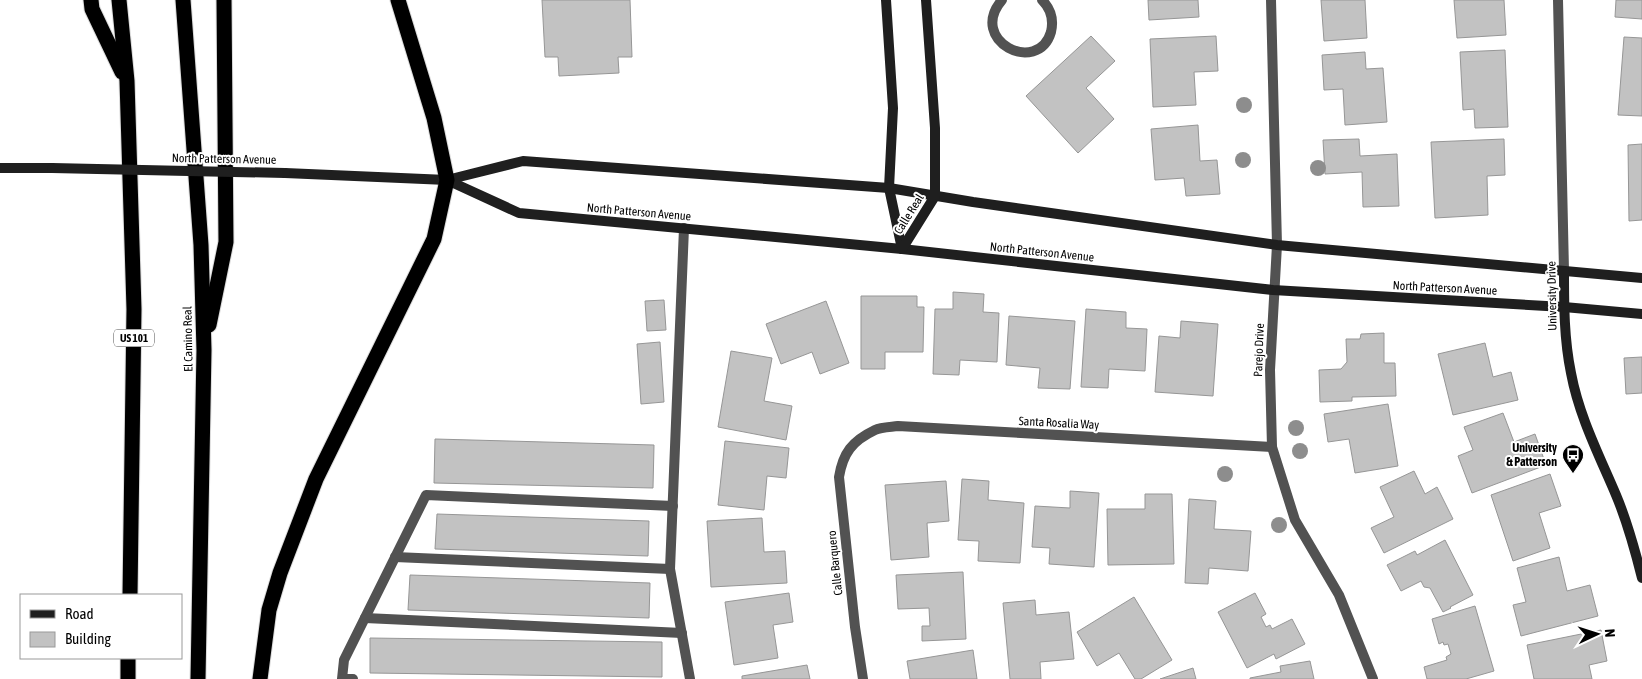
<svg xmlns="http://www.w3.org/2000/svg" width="1642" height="679" font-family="'Asap Condensed',sans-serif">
  <rect width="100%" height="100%" fill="#fff"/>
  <g fill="#c2c2c2" stroke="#969696">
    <path d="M542,0H630L632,57H618L619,73L559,76L558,57H545Z"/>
    <path d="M1148,0H1198L1199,17L1149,20Z"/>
    <path d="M1321,0H1365L1367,38L1324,41Z"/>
    <path d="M1454,0H1504L1506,35L1457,38Z"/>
    <path d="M1616,0H1642V19L1615,17Z"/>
    <path d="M1091,36L1115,61L1086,88L1114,119L1078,153L1026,96Z"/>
    <path d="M1216,36L1218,71L1194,72L1196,105L1153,107L1150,39Z"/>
    <path d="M1624,37L1642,38V116L1618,115Z"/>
    <path d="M1505,50L1508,127L1475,128L1474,109L1463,110L1460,52Z"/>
    <path d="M1365,52L1366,69L1383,68L1387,122L1345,125L1343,89L1324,90L1322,55Z"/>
    <path d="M1198,125L1200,161L1217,160L1220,194L1186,196L1184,178L1155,180L1151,129Z"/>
    <path d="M1359,139L1360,156L1397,154L1399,206L1363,207L1362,172L1325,174L1323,140Z"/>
    <path d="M1504,139L1505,175L1487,176L1488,215L1435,218L1431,142Z"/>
    <path d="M1642,144V220L1629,221L1628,145Z"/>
    <path d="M953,292L984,294L983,312L999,313L997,362L960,360L959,375L933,374L935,309H953Z"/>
    <path d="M861,296H917V307H924L923,352H885V369H861Z"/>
    <path d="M664,300L666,330L647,331L645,301Z"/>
    <path d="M826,301L849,363L820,374L812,352L781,364L766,324Z"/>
    <path d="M1086,309L1126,312V328L1147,329L1145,371L1109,369L1108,388L1081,387Z"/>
    <path d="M1009,316L1075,321L1070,389L1038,388L1040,368L1006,365Z"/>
    <path d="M1181,321L1218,324L1213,396L1155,392L1159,336L1180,338Z"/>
    <path d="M1384,333V363H1395L1396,396L1352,397V401L1320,402L1319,370L1341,369L1347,362L1346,339H1360L1361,334Z"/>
    <path d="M660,342L664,402L641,404L637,344Z"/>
    <path d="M1485,343L1493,377L1511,372L1518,400L1453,415L1438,354Z"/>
    <path d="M731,351L772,358L764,401L792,406L786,440L718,427Z"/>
    <path d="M1642,357V393L1626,394L1624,358Z"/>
    <path d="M1388,404L1398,466L1355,473L1349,439L1328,442L1324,414Z"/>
    <path d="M1503,413L1514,442L1535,434L1546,465L1472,493L1458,456L1473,450L1464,427Z"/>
    <path d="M435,439L654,445L653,488L434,483Z"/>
    <path d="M725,441L789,448L786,478L767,476L764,510L718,505Z"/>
    <path d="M1414,471L1425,494L1437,487L1453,519L1384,553L1371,528L1394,517L1380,487Z"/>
    <path d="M1550,474L1561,506L1539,513L1550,548L1513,561L1491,495Z"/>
    <path d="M962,479L989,481L988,500L1024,503L1020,563L978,561L979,541L958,540Z"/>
    <path d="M946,481L949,521L927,523L929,557L891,560L885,485Z"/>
    <path d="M1070,491L1099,493L1094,567L1049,564L1050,548L1032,547L1035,506L1070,508Z"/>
    <path d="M1145,494H1172L1174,564L1108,565L1107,509H1145Z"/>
    <path d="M1189,499L1216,501L1214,529L1251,531L1248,571L1209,568L1208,584L1185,583Z"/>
    <path d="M437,514L649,521L648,556L435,549Z"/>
    <path d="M762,518L764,552L785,551L787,583L711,587L707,521Z"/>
    <path d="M1445,540L1473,595L1450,607L1451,608L1443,612L1430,588L1424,587L1421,581L1401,591L1387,565L1415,551L1417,555Z"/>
    <path d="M1559,557L1567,591L1590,585L1598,616L1521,636L1513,605L1526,602L1517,568Z"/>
    <path d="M963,572L966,639L922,641V626H930L929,608L898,609L896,575Z"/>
    <path d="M410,575L650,583L649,618L408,610Z"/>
    <path d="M789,593L793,622L773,625L778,658L734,665L725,602Z"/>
    <path d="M1255,593L1266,614L1261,617L1266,627L1270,625L1272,629L1292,619L1305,644L1276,659L1274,654L1247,668L1218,612Z"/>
    <path d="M1134,597L1172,660L1141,679H1135L1119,653L1097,666L1077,632Z"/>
    <path d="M1035,600L1036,615L1069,612L1074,659L1040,662L1041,679H1010L1003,603Z"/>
    <path d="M1475,606L1494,671L1466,679H1427L1424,667L1447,660L1446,657L1451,654L1448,644L1444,645L1443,642L1439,644L1432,619Z"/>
    <path d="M1601,630L1607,661L1589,665L1592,679H1534L1527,645Z"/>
    <path d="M370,638L662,642V677L370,673Z"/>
    <path d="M973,650L977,679H910L907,661Z"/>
    <path d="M1310,661L1314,679H1250V678L1281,672L1280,666Z"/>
    <path d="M807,665L810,679H742V676Z"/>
    <path d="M1193,668L1196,679H1160Z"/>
  </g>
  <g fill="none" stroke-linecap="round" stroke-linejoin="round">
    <g stroke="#dbdbdb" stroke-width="17">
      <g id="highway">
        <path d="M91,0L92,9L122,72"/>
        <path d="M119,0L127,81L134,309L130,595"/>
        <path d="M183,0L201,245L204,350L198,679"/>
        <path d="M209,325L226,242L224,0"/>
        <path d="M128,679V658"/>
        <path d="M260,679L269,610L280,573L316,479L434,239L447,180L434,118L398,0"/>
      </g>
    </g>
    <g stroke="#525252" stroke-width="10">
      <path d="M684,228L670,569L690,679"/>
      <path d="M395,557L670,569"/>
      <path d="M365,618L682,633"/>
      <path d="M342,679L344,660L426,495L673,506"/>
      <path d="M343,679H353"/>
    </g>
    <g stroke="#525252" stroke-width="10">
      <path d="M1002,0C967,41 1038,76 1051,32C1054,19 1051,9 1042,0"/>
      <path d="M1271,0L1277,245L1270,370L1272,447L1295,520L1339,595L1373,679"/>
      <path d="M1558,0L1564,271"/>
      <path d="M863,679L855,627L839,477C843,453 852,441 875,430C881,427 891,427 898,426L1272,447"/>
    </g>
    <g stroke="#1f1f1f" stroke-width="10">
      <path d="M886,0L893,108L889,188L902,249"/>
      <path d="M0,168H52"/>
      <path d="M285,173L447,180L523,161L889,188L973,202L1277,245L1642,278"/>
      <path d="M447,180L519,213L902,249L1273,290L1564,307L1642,314"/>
      <path d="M902,249L935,196V128L926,0"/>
      <path d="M1564,271C1564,305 1564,339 1571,373C1579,416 1599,455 1616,495C1627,521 1635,550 1642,578"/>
    </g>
    <use href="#highway" stroke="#000" stroke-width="15"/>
    <path stroke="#1f1f1f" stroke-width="10" d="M52,168L285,173"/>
  </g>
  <g fill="#8d8d8d">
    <circle cx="1244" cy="105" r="8"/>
    <circle cx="1243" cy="160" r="8"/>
    <circle cx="1318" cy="168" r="8"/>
    <circle cx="1296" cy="428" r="8"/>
    <circle cx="1300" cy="451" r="8"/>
    <circle cx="1225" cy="474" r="8"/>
    <circle cx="1279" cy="525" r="8"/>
  </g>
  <defs>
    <g id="bus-pin" transform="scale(1.125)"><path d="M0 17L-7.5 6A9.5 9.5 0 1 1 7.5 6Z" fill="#000" stroke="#fff"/><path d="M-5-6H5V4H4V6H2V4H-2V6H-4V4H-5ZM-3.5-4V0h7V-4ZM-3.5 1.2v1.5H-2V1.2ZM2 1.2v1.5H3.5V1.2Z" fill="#fff"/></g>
  </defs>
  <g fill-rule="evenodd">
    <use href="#bus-pin" x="1573" y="455"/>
  </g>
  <g text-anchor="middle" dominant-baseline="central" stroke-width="4" stroke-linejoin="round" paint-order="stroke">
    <rect fill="#fff" stroke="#4c4c4c" stroke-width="1" x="114" y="329.5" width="40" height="17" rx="4"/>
    <g font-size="11" font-weight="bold" fill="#000">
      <text x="134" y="338">US 101</text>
    </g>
    <g font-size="12" fill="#000" stroke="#fff">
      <text transform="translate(224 159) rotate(1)">North Patterson Avenue</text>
      <text transform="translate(639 212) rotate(5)">North Patterson Avenue</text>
      <text transform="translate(909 214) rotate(-58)">Calle Real</text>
      <text transform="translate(1042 252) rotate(6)">North Patterson Avenue</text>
      <text transform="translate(1445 288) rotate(3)">North Patterson Avenue</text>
      <text transform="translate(1552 296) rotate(-91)">University Drive</text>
      <text transform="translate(188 339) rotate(-91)">El Camino Real</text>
      <text transform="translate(1259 350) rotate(-88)">Parejo Drive</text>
      <text transform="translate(1059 423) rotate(3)">Santa Rosalia Way</text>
      <text transform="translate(835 563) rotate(-96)">Calle Barquero</text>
    </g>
    <g font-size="12" font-weight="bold" fill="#000" stroke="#fff" text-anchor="end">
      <text x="1557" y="448">University<tspan x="1557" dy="14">&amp; Patterson</tspan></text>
    </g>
  </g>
  <rect x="20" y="594" width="162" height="65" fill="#ffffff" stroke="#999999"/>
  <rect x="30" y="610" width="25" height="8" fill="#1f1f1f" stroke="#999999"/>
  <text x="65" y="619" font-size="15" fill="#000000">Road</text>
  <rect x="30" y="632" width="25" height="15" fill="#c2c2c2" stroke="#999999"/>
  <text x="65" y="644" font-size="15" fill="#000000">Building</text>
  <g transform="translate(1597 634) rotate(86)" stroke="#ffffff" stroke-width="4" paint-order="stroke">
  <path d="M0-4L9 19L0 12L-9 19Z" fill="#000000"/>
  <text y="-8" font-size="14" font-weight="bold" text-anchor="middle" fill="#000000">N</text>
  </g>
</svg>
